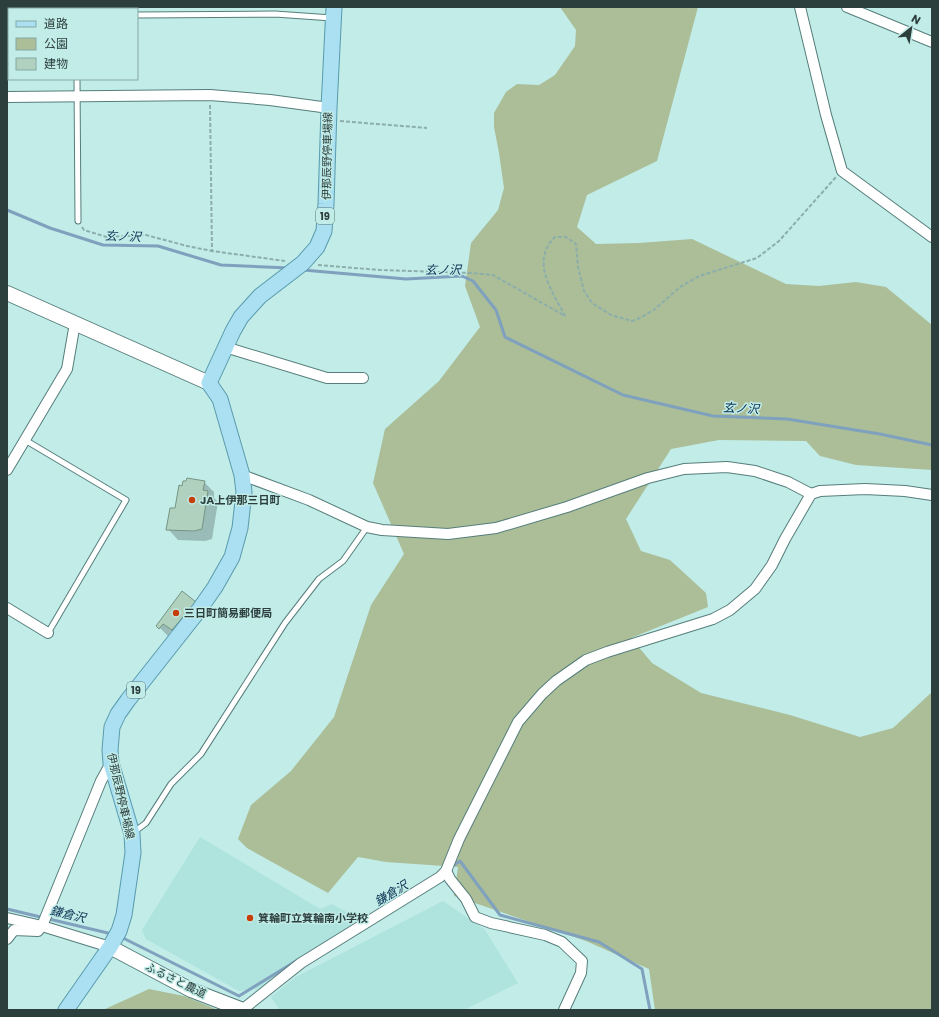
<svg xmlns="http://www.w3.org/2000/svg" width="939" height="1017" font-family="Poppins,'Noto Sans JP',sans-serif">
  <rect width="100%" height="100%" fill="#c1ece8"/>
  <g fill="#aee3de">
    <path d="M200,837L320,909L332,904L346,912L353,924L257,989L239,991L146,939L142,930Z"/>
    <path d="M443,901L485,930L518,983L464,1010H284L279,1009L271,997L296,977Z"/>
  </g>
  <g fill="#abbe97">
    <path d="M560,7H698L657,161L587,195L577,227L596,244L639,243L692,239L786,284L819,286L856,282L886,287L932,325V470L856,465L820,456L806,441L719,440L671,449L626,519L641,551L670,560L706,593L708,607L631,638L652,663L701,693L790,715L860,737L893,728L932,692V1010H655L649,969L586,941L454,896L458,867L386,862L358,857L328,893L247,848L238,839L251,805L291,771L334,717L371,605L404,554L373,483L385,429L439,381L480,327L465,286L471,243L498,210L504,188L499,153L494,127V113L506,92L517,84L539,85L555,75L575,46L576,30Z"/>
    <path d="M149,989L184,996L218,1010H103Z"/>
  </g>
  <g fill="#0003">
    <path d="M204,482L214,492V498L218,502L212,539L205,541L178,540L168,529L183,487Z"/>
    <path d="M195,602L180,637L171,631L168,636L157,625Z"/>
  </g>
  <g fill="none" stroke-linecap="round" stroke-linejoin="round">
    <g stroke="#7fa1be" stroke-width="3">
      <path d="M7,210L50,228L103,245L158,246L221,265L289,268"/>
      <path d="M303,270L406,279L462,276L473,281L496,310L505,337L623,395L713,416L787,419L880,434L932,445"/>
      <path d="M451,867L460,861L500,915L599,942L642,969L650,1010"/>
      <path d="M7,909L112,934"/>
      <path d="M121,937L239,996L296,961"/>
    </g>
  </g>
  <g fill="#b0d1bd" stroke="#769583">
    <path d="M187,478L205,481L203,490L208,491L202,529L194,531L166,530L170,508H175L179,485L182,486L183,481H186Z"/>
    <path d="M182,591L196,602L172,630L163,624L159,629L156,626Z"/>
  </g>
  <g fill="none" stroke-linecap="round" stroke-linejoin="round">
    <g stroke="#567e7b" stroke-width="7">
      <g id="lane">
        <path d="M26,7L30,9"/>
        <path d="M137,15L275,14L332,18"/>
        <path d="M77,79L78,221"/>
        <path d="M25,440L126,500L48,633"/>
        <path d="M134,832L146,823L171,784L201,754L285,623L319,579L343,561L367,527"/>
      </g>
    </g>
    <g stroke="#567e7b" stroke-width="12">
      <g id="street">
        <path d="M800,7L826,115L842,171L932,237"/>
        <path d="M847,7L932,42"/>
        <path d="M7,97L210,95L270,100L329,108"/>
        <path d="M225,347L327,378H363"/>
        <path d="M7,470L67,369L75,323"/>
        <path d="M242,475L309,500L367,527L382,530L448,534L496,528L567,507L648,478L684,469L727,467L755,471L788,482L811,494"/>
        <path d="M7,608L48,633"/>
        <path d="M446,871L450,879L466,899L475,917L491,923L545,935L562,942L582,961L581,973L564,1010"/>
        <path d="M7,918L42,926L110,947"/>
        <path d="M7,939L14,930L38,931L42,926L101,781L111,763"/>
        <path d="M242,1010L301,963L440,877L446,871L459,839L518,722L542,694L556,681L586,660L607,652L713,619L730,610L755,589L772,565L785,539L811,494L820,491L865,489L905,491L932,495"/>
      </g>
    </g>
    <g stroke="#567e7b" stroke-width="16">
      <g id="secondary">
        <path d="M7,293L209,383"/>
        <path d="M110,947L191,990L243,1010"/>
      </g>
    </g>
    <g stroke="#599bac" stroke-width="17">
      <path id="primary" d="M66,1010L110,947L119,931L124,915L133,853L132,834L119,790L111,763L110,750L112,727L118,714L128,700L199,610L215,587L232,557L240,528L244,492L242,475L220,399L209,383L233,331L241,317L260,296L303,263L317,247L324,231L326,204L329,108L334,7"/>
    </g>
    <g stroke="#8caeab" stroke-width="2" stroke-dasharray="4 2" stroke-linecap="butt">
      <path d="M7,20L9,19"/>
      <path d="M210,105L212,251L285,261"/>
      <path d="M340,121L427,128"/>
      <path d="M82,227L84,230L107,237L146,235L187,246L212,251"/>
      <path d="M318,265L380,270L471,273L493,275L565,316C552,291 530,261 555,237H566L576,244L578,267L584,291L592,303L611,315L632,321L640,318L655,309L680,287L699,276L757,258L779,241L836,177"/>
    </g>
    <use href="#lane" stroke="#fff" stroke-width="5"/>
    <use href="#street" stroke="#fff" stroke-width="10"/>
    <use href="#secondary" stroke="#fff" stroke-width="14"/>
    <use href="#primary" stroke="#aae0f1" stroke-width="15"/>
  </g>
  <g fill="#c63e07" stroke="#c1ece8" stroke-width="1.5">
    <circle cx="192" cy="500" r="4"/>
    <circle cx="176" cy="613" r="4"/>
    <circle cx="250" cy="918" r="4"/>
  </g>
  <g text-anchor="middle" dominant-baseline="central" stroke-width="3" stroke-linejoin="round" paint-order="stroke">
    <g fill="#c1ece8" stroke="#597370" stroke-width="1">
      <rect x="316" y="208" width="18" height="16" rx="3"/>
      <rect x="127" y="682" width="18" height="16" rx="3"/>
    </g>
    <g font-size="10" font-weight="bold" fill="#2d3f3d">
      <text x="325" y="216">19</text>
      <text x="136" y="690">19</text>
    </g>
    <g font-size="11" fill="#2d3f3d" stroke="#c1ece8">
      <text transform="translate(327 156) rotate(-89)">伊那辰野停車場線</text>
      <text transform="translate(121 796) rotate(77)">伊那辰野停車場線</text>
      <text transform="translate(176 980) rotate(26)">ふるさと農道</text>
    </g>
    <g font-size="11" font-weight="bold" fill="#2d3f3d" stroke="#c1ece8" text-anchor="start">
      <text x="200" y="500">JA上伊那三日町</text>
      <text x="184" y="613">三日町簡易郵便局</text>
      <text x="258" y="918">箕輪町立箕輪南小学校</text>
    </g>
    <g font-size="12" font-style="italic" fill="#0b3152" stroke="#c1ece8">
      <text transform="translate(123 236) rotate(2)">玄ノ沢</text>
      <text x="443" y="269">玄ノ沢</text>
      <text transform="translate(741 408) rotate(3)">玄ノ沢</text>
      <text transform="translate(391 893) rotate(-31)">鎌倉沢</text>
      <text transform="translate(68 914) rotate(13)">鎌倉沢</text>
    </g>
  </g>
  <rect width="939" height="1017" fill="none" stroke="#2d3f3d" stroke-width="16"/>
  <rect x="8" y="8" width="130" height="72" fill="#c1ece8" stroke="#86a7a4"/>
  <rect x="16" y="21" width="20" height="6" fill="#aae0f1" stroke="#86a7a4"/>
  <text x="44" y="28" font-size="12" fill="#2d3f3d">道路</text>
  <rect x="16" y="38" width="20" height="12" fill="#abbe97" stroke="#86a7a4"/>
  <text x="44" y="48" font-size="12" fill="#2d3f3d">公園</text>
  <rect x="16" y="58" width="20" height="12" fill="#b0d1bd" stroke="#86a7a4"/>
  <text x="44" y="68" font-size="12" fill="#2d3f3d">建物</text>
  <g transform="translate(911 28) rotate(30)" stroke="#c1ece8" stroke-width="3" paint-order="stroke">
  <path d="M0-3L7 15L0 10L-7 15Z" fill="#2d3f3d"/>
  <text y="-6" font-size="11" font-weight="bold" text-anchor="middle" fill="#2d3f3d">N</text>
  </g>
</svg>
